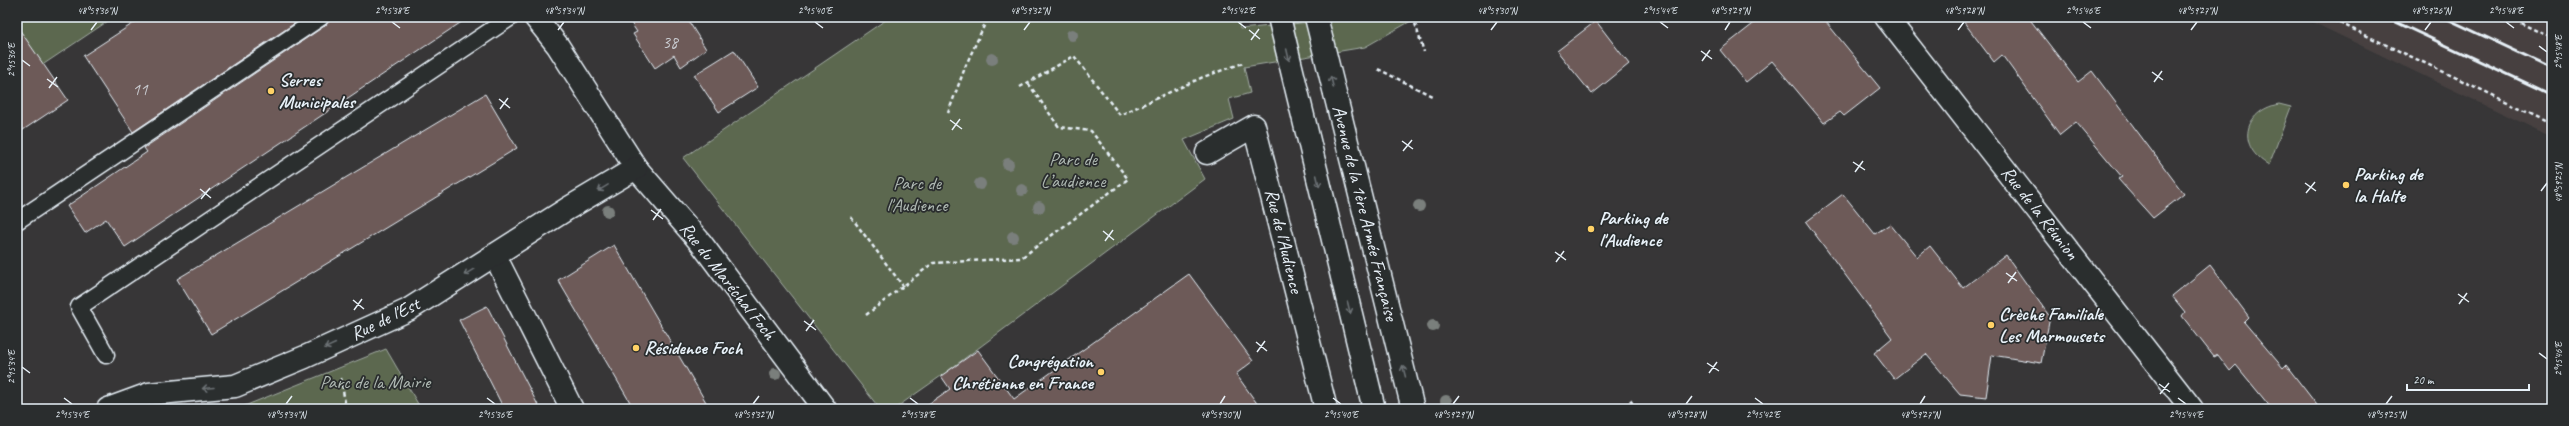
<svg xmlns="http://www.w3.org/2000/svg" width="2569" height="426" font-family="Caveat,sans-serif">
  <rect width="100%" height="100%" fill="#373637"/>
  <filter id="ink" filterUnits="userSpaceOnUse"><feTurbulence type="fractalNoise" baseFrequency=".025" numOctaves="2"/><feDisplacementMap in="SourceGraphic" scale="8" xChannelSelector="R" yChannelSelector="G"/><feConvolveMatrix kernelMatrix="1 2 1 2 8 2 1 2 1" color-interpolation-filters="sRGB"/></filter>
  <g filter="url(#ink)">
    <path fill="#474141" d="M2302,17H2552V137L2449,88Z"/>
    <g fill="#5c684f" stroke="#a2aca4">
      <path d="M17,17H114L17,82Z"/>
      <path d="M890,17H1238L1240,29L1342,19V17H1418L1365,47L1244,67L1250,93L1229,99L1234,119L1184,140L1205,179L941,376L894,409H880L683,158Z"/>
      <path d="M2279,104L2291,107L2269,165C2236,147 2243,111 2279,104Z"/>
      <path d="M386,349L421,409H237Z"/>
    </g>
    <g fill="#6d5a59" stroke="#e8f1f8">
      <path d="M143,17H304L133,132L83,56Z"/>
      <path d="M330,17H469L125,247L106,219L85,233L67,206L147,152L144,148L326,25Z"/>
      <path d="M627,17H686L706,49L681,67L674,55L655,68L633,34L637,32Z"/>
      <path d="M1762,17H1822L1880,88L1844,116L1840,112L1824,123L1772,61L1746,82L1720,50Z"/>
      <path d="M1960,17H2028L2078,82L2092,71L2184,194L2153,218L2118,179L2122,177L2076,122L2060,135L2002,55L1994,62Z"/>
      <path d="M1596,21L1629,64L1592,94L1557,51Z"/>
      <path d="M17,26L68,100L17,134Z"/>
      <path d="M734,50L758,87L719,112L694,75Z"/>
      <path d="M485,94L517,148L211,334L177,279Z"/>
      <path d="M1843,194L1875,234L1890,224L1917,257L1930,246L1963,288L2006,255L2050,317L2041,363L1992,355L1986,397L1960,394L1926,354L1894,379L1874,353L1892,338L1806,222Z"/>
      <path d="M614,245L710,409H634L558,280Z"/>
      <path d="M2210,265L2249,317L2244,322L2283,368L2286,365L2320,409H2272L2236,365L2230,371L2218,355L2214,357L2182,316L2185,312L2172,296Z"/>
      <path d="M1189,274L1253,361L1236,374L1261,409H921L950,389L941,376L978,350L1014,399Z"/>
      <path d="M487,306L540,409H504L459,320Z"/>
    </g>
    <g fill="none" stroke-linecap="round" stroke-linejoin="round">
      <g stroke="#e8f1f8" stroke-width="19">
        <g id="service">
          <path d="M17,221L321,17"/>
          <path d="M106,355L79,307L511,17"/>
        </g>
      </g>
      <g stroke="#e8f1f8" stroke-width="25">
        <g id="minor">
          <path d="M535,17L558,46L636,168L701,243L825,409"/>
          <path d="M1886,17L2192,409"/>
          <path d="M1207,153L1254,126L1326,409"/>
          <path d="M495,256L572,409"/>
          <path d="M108,409L149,394L235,386L305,357L408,310L567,209L636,168"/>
        </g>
      </g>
      <g stroke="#e8f1f8" stroke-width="25">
        <g id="secondary">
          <path d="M1279,17L1374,409"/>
          <path d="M1316,17L1413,409"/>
        </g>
      </g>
      <g stroke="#e8f1f8" stroke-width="2.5" stroke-dasharray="4 3" stroke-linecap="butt">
        <path d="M1413,17L1424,52"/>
        <path d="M2327,17L2552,123"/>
        <path d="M2508,17L2552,38"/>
        <path d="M1378,69L1434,97"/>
        <path d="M1020,87L1074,56L1120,115L1203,77L1243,63"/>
        <path d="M948,113L966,65L988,17"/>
        <path d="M851,217L903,286"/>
        <path d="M866,315L933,263L1021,258L1128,179L1091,131L1059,127L1028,83"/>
        <path d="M341,378L346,409"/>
        <path d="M1630,400L1637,409"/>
        <path d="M1969,406V409"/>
      </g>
      <use href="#service" stroke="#2a2d2e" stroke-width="16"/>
      <use href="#minor" stroke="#2a2d2e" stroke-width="22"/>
      <use href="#secondary" stroke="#2a2d2e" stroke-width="22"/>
      <g stroke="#e8f1f8" stroke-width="3">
        <path d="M2385,17L2552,95"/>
        <path d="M2443,17L2552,68"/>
      </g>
    </g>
    <g fill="#7a7f7c">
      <circle cx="1072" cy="35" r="6"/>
      <circle cx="992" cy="59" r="6"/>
      <circle cx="1008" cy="164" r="6"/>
      <circle cx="980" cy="184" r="6"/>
      <circle cx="1022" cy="190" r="6"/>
      <circle cx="1419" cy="206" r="6"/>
      <circle cx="1039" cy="207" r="6"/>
      <circle cx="608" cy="211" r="6"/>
      <circle cx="1013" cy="237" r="6"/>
      <circle cx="1433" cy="326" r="6"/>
      <circle cx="775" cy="374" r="6"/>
      <circle cx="1446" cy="401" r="6"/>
    </g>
    <defs><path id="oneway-shaft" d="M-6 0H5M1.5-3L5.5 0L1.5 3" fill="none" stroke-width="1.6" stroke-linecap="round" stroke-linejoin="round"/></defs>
    <g stroke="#6c7275">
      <use href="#oneway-shaft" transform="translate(1288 55) rotate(77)"/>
      <use href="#oneway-shaft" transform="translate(1332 82) rotate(-104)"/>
      <use href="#oneway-shaft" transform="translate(1318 181) rotate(77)"/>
      <use href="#oneway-shaft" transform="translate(603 188) rotate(149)"/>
      <use href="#oneway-shaft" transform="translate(469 272) rotate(148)"/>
      <use href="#oneway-shaft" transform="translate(1349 308) rotate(76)"/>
      <use href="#oneway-shaft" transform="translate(330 346) rotate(155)"/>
      <use href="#oneway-shaft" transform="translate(1404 371) rotate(-104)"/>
      <use href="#oneway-shaft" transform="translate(208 388) rotate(175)"/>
    </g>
  </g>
  <path fill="none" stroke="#e8f1f8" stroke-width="1.5" d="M392,22L400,28M815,22L823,28M1238,22L1246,28M1660,22L1668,28M2083,22L2091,28M2506,22L2514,28M91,30L97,22M558,30L564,22M1024,30L1030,22M1249,30L1260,39M1491,30L1497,22M1725,30L1730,22M1958,30L1964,22M2191,30L2197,22M2425,30L2431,22M1251,40L1259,29M2539,46L2547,52M1701,51L1712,59M22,60L30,66M1702,61L1710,50M2152,72L2163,80M47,79L58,87M2154,82L2162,71M49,88L57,77M499,99L510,108M500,109L508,98M950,120L962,129M952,130L960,119M1402,141L1413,149M1403,151L1412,140M1853,162L1865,170M1855,172L1863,161M2305,183L2316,191M200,189L211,198M2541,191L2547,183M2306,193L2315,182M201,199L210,188M651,210L663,219M653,220L661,209M1103,231L1114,240M1105,241L1113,230M1555,252L1566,260M1556,262L1564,251M2006,273L2017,281M2008,283L2016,272M2458,294L2469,302M353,300L364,309M2459,304L2467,293M354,310L362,299M804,321L816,330M806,331L814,320M1256,342L1267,351M1257,352L1265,341M2539,353L2547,359M1707,363L1719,371M22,367L30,373M1709,373L1717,362M2159,384L2170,392M2160,394L2169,383M64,398L72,404M487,398L495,404M910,398L918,404M1333,398L1341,404M1755,398L1763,404M2178,398L2186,404M286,404L292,396M753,404L759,396M1220,404L1225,396M1453,404L1459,396M1686,404L1692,396M1920,404L1925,396M2386,404L2392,396"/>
  <g fill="#ffd166" stroke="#2a2d2e" stroke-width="1.5">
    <circle cx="271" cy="91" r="4"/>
    <circle cx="2346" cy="185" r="4"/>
    <circle cx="1591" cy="229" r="4"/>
    <circle cx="1991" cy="325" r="4"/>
    <circle cx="636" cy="348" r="4"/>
    <circle cx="1101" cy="372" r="4"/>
  </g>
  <g text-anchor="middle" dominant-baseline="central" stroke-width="3.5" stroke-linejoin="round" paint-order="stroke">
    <g font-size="17" fill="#c9cbd0">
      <text x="670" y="42">38</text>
      <text x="140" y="89">11</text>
    </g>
    <g font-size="19" font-weight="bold" fill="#e8f1f8" stroke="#2a2d2e" text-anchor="start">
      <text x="279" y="80">Serres<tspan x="279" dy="22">Municipales</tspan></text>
      <text x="2354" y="174">Parking de<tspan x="2354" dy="22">la Halte</tspan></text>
      <text x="1599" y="218">Parking de<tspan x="1599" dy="22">l'Audience</tspan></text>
      <text x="1999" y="314">Crèche Familiale<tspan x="1999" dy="22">Les Marmousets</tspan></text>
      <text x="644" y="348">Résidence Foch</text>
      <text x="1093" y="361" text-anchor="end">Congrégation<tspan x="1093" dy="22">Chrétienne en France</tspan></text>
    </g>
    <g font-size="19" fill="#b0bab4" stroke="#2a2d2e">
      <text x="1073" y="159">Parc de<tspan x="1073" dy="22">L’audience</tspan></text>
      <text x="917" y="183">Parc de<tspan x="917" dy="22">l'Audience</tspan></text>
      <text x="375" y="382">Parc de la Mairie</text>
    </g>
    <g font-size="19" fill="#e8f1f8" stroke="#2a2d2e">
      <text transform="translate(1365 213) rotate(76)">Avenue de la 1ère Armée Française</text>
      <text transform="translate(2040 213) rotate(52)">Rue de la Réunion</text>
      <text transform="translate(1284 241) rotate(76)">Rue de l'Audience</text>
      <text transform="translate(728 281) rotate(52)">Rue du Maréchal Foch</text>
      <text transform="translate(385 319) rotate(-26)">Rue de l'Est</text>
    </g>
  </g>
  <rect width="2569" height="426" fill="none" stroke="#2a2d2e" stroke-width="44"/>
  <path d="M2407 384v6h122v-6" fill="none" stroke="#e8f1f8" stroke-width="2"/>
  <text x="2413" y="384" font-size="12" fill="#e8f1f8" stroke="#2a2d2e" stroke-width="3" paint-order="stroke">20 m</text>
  <rect x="22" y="22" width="2525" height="382" fill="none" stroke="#e8f1f8" stroke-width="1.5"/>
  <g font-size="10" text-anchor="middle" fill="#e8f1f8">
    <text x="97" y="14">48°59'36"N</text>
    <text x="392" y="14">2°15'38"E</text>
    <text x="564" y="14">48°59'34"N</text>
    <text x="815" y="14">2°15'40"E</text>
    <text x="1030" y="14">48°59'32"N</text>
    <text x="1238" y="14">2°15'42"E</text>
    <text x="1497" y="14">48°59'30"N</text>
    <text x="1660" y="14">2°15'44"E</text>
    <text x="1730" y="14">48°59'29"N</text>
    <text x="1964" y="14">48°59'28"N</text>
    <text x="2083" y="14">2°15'46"E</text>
    <text x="2197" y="14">48°59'27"N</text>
    <text x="2431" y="14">48°59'26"N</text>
    <text x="2506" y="14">2°15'48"E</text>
    <text transform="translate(2558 52) rotate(-90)" y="4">2°15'48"E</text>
    <text transform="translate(11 60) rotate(-90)" y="4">2°15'36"E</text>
    <text transform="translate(2558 183) rotate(-90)" y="4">48°59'25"N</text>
    <text transform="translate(2558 359) rotate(-90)" y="4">2°15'46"E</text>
    <text transform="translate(11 367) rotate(-90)" y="4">2°15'34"E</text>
    <text x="72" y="418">2°15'34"E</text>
    <text x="286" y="418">48°59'34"N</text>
    <text x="495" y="418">2°15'36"E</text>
    <text x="753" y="418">48°59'32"N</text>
    <text x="918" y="418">2°15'38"E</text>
    <text x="1220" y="418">48°59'30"N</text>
    <text x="1341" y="418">2°15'40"E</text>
    <text x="1453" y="418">48°59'29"N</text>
    <text x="1686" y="418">48°59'28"N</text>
    <text x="1763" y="418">2°15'42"E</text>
    <text x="1920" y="418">48°59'27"N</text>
    <text x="2186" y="418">2°15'44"E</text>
    <text x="2386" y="418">48°59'25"N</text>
  </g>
</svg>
